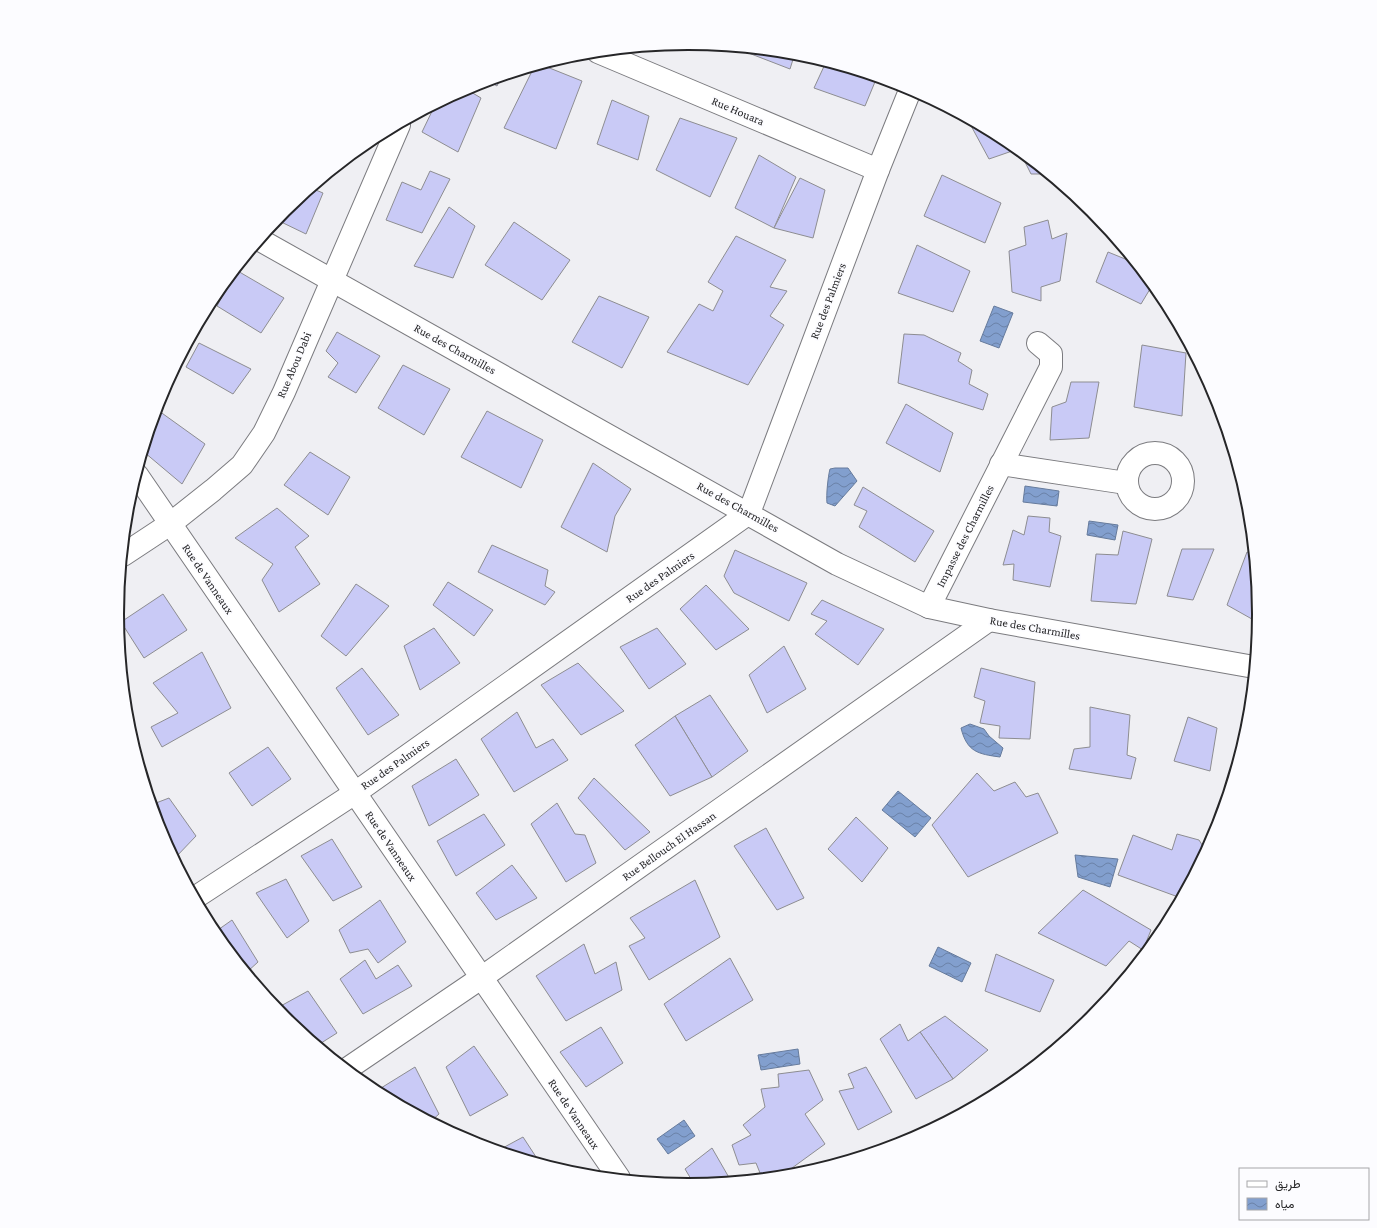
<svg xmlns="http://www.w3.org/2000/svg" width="1377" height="1228" font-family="'Crimson Pro',Vazirmatn,serif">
  <defs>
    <pattern id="water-waves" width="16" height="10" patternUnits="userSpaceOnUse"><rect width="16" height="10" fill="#829fce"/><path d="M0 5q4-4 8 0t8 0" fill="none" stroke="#6a81a7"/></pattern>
  </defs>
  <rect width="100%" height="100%" fill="#efeff3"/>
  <g fill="url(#water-waves)" stroke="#667b9c">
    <path d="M994,306L1013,313L999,348L980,341Z"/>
    <path d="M835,468H848L857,481L835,506L827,503C826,496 828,476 830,469Z"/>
    <path d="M1025,486L1059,491L1057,506L1023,502Z"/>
    <path d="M1089,521L1118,525L1115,540L1087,535Z"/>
    <path d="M970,724L984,729L989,736L1003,748L1000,757C978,754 967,752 961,728Z"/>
    <path d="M898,791L931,818L915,837L882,810Z"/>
    <path d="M1075,855L1118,859L1110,887L1078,877Z"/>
    <path d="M938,947L971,963L962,982L929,966Z"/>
    <path d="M798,1049L800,1064L761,1070L758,1055Z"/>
    <path d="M684,1120L695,1136L668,1154L657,1139Z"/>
  </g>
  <g fill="#c9caf6" stroke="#8d8d91">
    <path d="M733,47L795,53L790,69Z"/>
    <path d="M826,62L877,77L865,106L814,88Z"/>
    <path d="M542,65L582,81L556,149L504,128L534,67Z"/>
    <path d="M501,77L497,86L488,81Z"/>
    <path d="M466,89L481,98L458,152L422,132L435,105Z"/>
    <path d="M612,100L649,116L638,160L597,144Z"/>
    <path d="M680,118L737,138L710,197L656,170Z"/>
    <path d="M971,121L1006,139L1018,149L989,159L969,122Z"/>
    <path d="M1019,150L1048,174H1031Z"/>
    <path d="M759,155L796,177L774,228L735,208Z"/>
    <path d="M430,171L450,179L422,233L386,220L402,182L421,190Z"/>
    <path d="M942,175L1001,203L985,243L924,216Z"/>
    <path d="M800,178L825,190L813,238L774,228Z"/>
    <path d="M311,188L323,193L306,234L277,220L285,210Z"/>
    <path d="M449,207L475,226L453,278L414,266Z"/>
    <path d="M1048,220L1052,239L1067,233L1060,281L1041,287V301L1012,292L1009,251L1026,245L1024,227Z"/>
    <path d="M514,222L570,260L542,300L485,265Z"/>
    <path d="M736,236L786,260L770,287L787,291L770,316L784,325L748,385L667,352L699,304L713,311L723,291L708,282Z"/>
    <path d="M917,245L970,271L953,312L898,293Z"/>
    <path d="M1108,252L1135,263L1153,284L1141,304L1096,282Z"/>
    <path d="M236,270L284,298L261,333L217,306Z"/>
    <path d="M599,296L649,317L622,368L572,342Z"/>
    <path d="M1164,298L1168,305L1162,302Z"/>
    <path d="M337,332L380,356L356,393L328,377L338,363L326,351Z"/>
    <path d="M904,334L924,335L961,353L958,361L972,370L969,384L988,394L983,410L898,383Z"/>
    <path d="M199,343L251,369L233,394L186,367Z"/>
    <path d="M1142,345L1186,353L1182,416L1134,407Z"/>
    <path d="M403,365L450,389L424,435L378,408Z"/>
    <path d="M1071,382H1099L1089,438L1050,440L1052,407L1066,402Z"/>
    <path d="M906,404L953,433L940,472L886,443Z"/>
    <path d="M159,411L205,444L182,484L144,452L154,418Z"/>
    <path d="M487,411L543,440L521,488L461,457Z"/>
    <path d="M310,452L350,477L328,515L284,485Z"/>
    <path d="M593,463L631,489L615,516L607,552L561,527Z"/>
    <path d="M863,487L934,531L915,562L859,527L867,511L854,505Z"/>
    <path d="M277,508L309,536L295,547L320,584L279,612L262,580L273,564L235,538Z"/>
    <path d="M1028,516L1050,518L1049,532L1061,536L1050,587L1013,580L1014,564L1003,565L1013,530L1024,535Z"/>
    <path d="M1123,531L1152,539L1136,604L1091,601L1096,554L1118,555Z"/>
    <path d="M492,545L548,570L545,586L555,592L545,605L478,572Z"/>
    <path d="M1182,549H1214L1193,600L1167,596Z"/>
    <path d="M735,550L807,583L789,621L734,593L724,576Z"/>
    <path d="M1247,552L1254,554L1259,614V623L1227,605Z"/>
    <path d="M448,582L493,610L474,636L433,605Z"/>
    <path d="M356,584L389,606L346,656L321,636Z"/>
    <path d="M706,585L749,629L716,650L680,609Z"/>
    <path d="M163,594L187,630L144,658L121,622Z"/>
    <path d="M822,600L884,629L858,665L815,634L827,621L811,614Z"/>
    <path d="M434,628L460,663L420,690L404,646Z"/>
    <path d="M657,628L686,664L649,689L620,647Z"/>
    <path d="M784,646L806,689L767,713L749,675Z"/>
    <path d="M202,652L231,708L162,747L151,727L178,713L153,683Z"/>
    <path d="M578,663L624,711L581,735L541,685Z"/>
    <path d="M362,668L399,715L368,735L336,688Z"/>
    <path d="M981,668L1035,682L1030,739L999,738L1000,726L980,723L985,701L974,697Z"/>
    <path d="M710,695L748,751L712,777L675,716Z"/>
    <path d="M1090,707L1130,715L1127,755L1136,758L1131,779L1069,769L1074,749L1090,747Z"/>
    <path d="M517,712L536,748L553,739L568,760L514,792L481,739Z"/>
    <path d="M675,716L712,777L670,796L635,745Z"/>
    <path d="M1188,717L1217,728L1210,771L1174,761Z"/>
    <path d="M268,747L291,779L252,806L229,773Z"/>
    <path d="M456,759L479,795L429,826L412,786Z"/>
    <path d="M977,773L994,791L1015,782L1026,797L1038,793L1058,833L968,877L932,825Z"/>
    <path d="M594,778L650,832L625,850L578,798Z"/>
    <path d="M169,798L196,836L175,858L161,832L156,816L160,813L156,803Z"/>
    <path d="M557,803L575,834L585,835L596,863L566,882L531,824Z"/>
    <path d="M484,814L505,845L456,876L437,841Z"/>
    <path d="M856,817L888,848L862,882L828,849Z"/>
    <path d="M766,828L804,898L777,910L734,846Z"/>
    <path d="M1177,834L1199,840L1206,851L1181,898L1118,875L1133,835L1172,850Z"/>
    <path d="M332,839L362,887L333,901L301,856Z"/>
    <path d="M512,865L537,898L496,920L476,893Z"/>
    <path d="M286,879L309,921L287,938L256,893Z"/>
    <path d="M695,880L720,937L649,980L629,946L645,938L630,918Z"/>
    <path d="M1083,890L1151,930L1143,950L1129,941L1106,966L1038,933Z"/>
    <path d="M380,900L406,942L378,963L368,949L350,953L339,930Z"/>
    <path d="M232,920L258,962L247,972L215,932Z"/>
    <path d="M584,944L595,974L616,962L622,990L566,1021L536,976Z"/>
    <path d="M996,954L1054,980L1040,1012L985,991Z"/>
    <path d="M730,958L753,1000L686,1041L664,1004Z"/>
    <path d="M365,960L376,979L398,965L412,986L363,1014L340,979Z"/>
    <path d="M308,991L337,1033L318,1045L285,1018L277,1008Z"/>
    <path d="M945,1016L988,1050L953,1079L920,1032Z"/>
    <path d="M900,1024L908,1041L920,1032L953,1079L916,1099L880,1039Z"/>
    <path d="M601,1027L623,1063L586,1087L560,1052Z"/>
    <path d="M474,1046L508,1095L470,1116L446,1067Z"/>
    <path d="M415,1067L439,1114L431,1121L387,1097L381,1088Z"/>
    <path d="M866,1067L892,1112L858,1130L839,1091L854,1088L848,1074Z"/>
    <path d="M809,1070L823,1100L805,1114L825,1144L781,1176L762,1178L756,1163L739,1165L732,1145L751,1135L743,1125L765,1107L761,1089L779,1087L778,1074Z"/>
    <path d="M523,1137L540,1163L499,1150Z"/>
    <path d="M712,1148L731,1181L694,1184L685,1169Z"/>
  </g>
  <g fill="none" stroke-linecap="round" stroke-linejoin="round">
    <g stroke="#7b7b7f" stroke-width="24">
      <g id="minor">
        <path d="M598,52L878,170"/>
        <path d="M260,240L837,564L929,607L989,620L1254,667"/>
        <circle cx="1155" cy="481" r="28"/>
        <path d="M1001,464L1126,483"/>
        <path d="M137,475L619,1178"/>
        <path d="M123,555L170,524L213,490L242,465L264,433L284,392L399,125"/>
        <path d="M929,607L1051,367V354L1038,343"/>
        <path d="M196,897L355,793L749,513L878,170L911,88"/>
        <path d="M347,1069L481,978L989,620"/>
      </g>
    </g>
    <use href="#minor" stroke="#fff" stroke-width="22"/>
  </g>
  <g text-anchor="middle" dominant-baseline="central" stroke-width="3.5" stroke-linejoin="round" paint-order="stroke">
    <g font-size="12" fill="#262628" stroke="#fcfcff">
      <text transform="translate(738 111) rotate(23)">Rue Houara</text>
      <text transform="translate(828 301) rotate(-69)">Rue des Palmiers</text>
      <text transform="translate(455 349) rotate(29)">Rue des Charmilles</text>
      <text transform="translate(294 365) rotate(-67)">Rue Abou Dabi</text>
      <text transform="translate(738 507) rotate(29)">Rue des Charmilles</text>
      <text transform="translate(965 536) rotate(-63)">Impasse des Charmilles</text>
      <text transform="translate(660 577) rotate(-35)">Rue des Palmiers</text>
      <text transform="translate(208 579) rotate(56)">Rue de Vanneaux</text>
      <text transform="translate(1035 628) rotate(10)">Rue des Charmilles</text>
      <text transform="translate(395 764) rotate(-35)">Rue des Palmiers</text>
      <text transform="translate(391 846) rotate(56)">Rue de Vanneaux</text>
      <text transform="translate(669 846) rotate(-35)">Rue Bellouch El Hassan</text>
      <text transform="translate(574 1114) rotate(56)">Rue de Vanneaux</text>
    </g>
  </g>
  <path d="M0 0H1377V1228H0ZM124 614a564 564 0 1 1 1128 0a564 564 0 1 1-1128 0Z" fill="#fcfcff" fill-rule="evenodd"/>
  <path fill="none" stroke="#262628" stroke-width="2" d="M124 614a564 564 0 1 1 1128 0a564 564 0 1 1-1128 0Z"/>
  <rect x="1239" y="1168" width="130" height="52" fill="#fcfcff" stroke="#a6a6a9"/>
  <rect x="1247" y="1181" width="20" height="6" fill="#ffffff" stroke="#a6a6a9"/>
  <text x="1275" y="1188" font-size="12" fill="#262628">طريق</text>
  <rect x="1247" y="1198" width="20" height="12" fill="url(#water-waves)" stroke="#a6a6a9"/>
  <text x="1275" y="1208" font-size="12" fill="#262628">مياه</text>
</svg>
